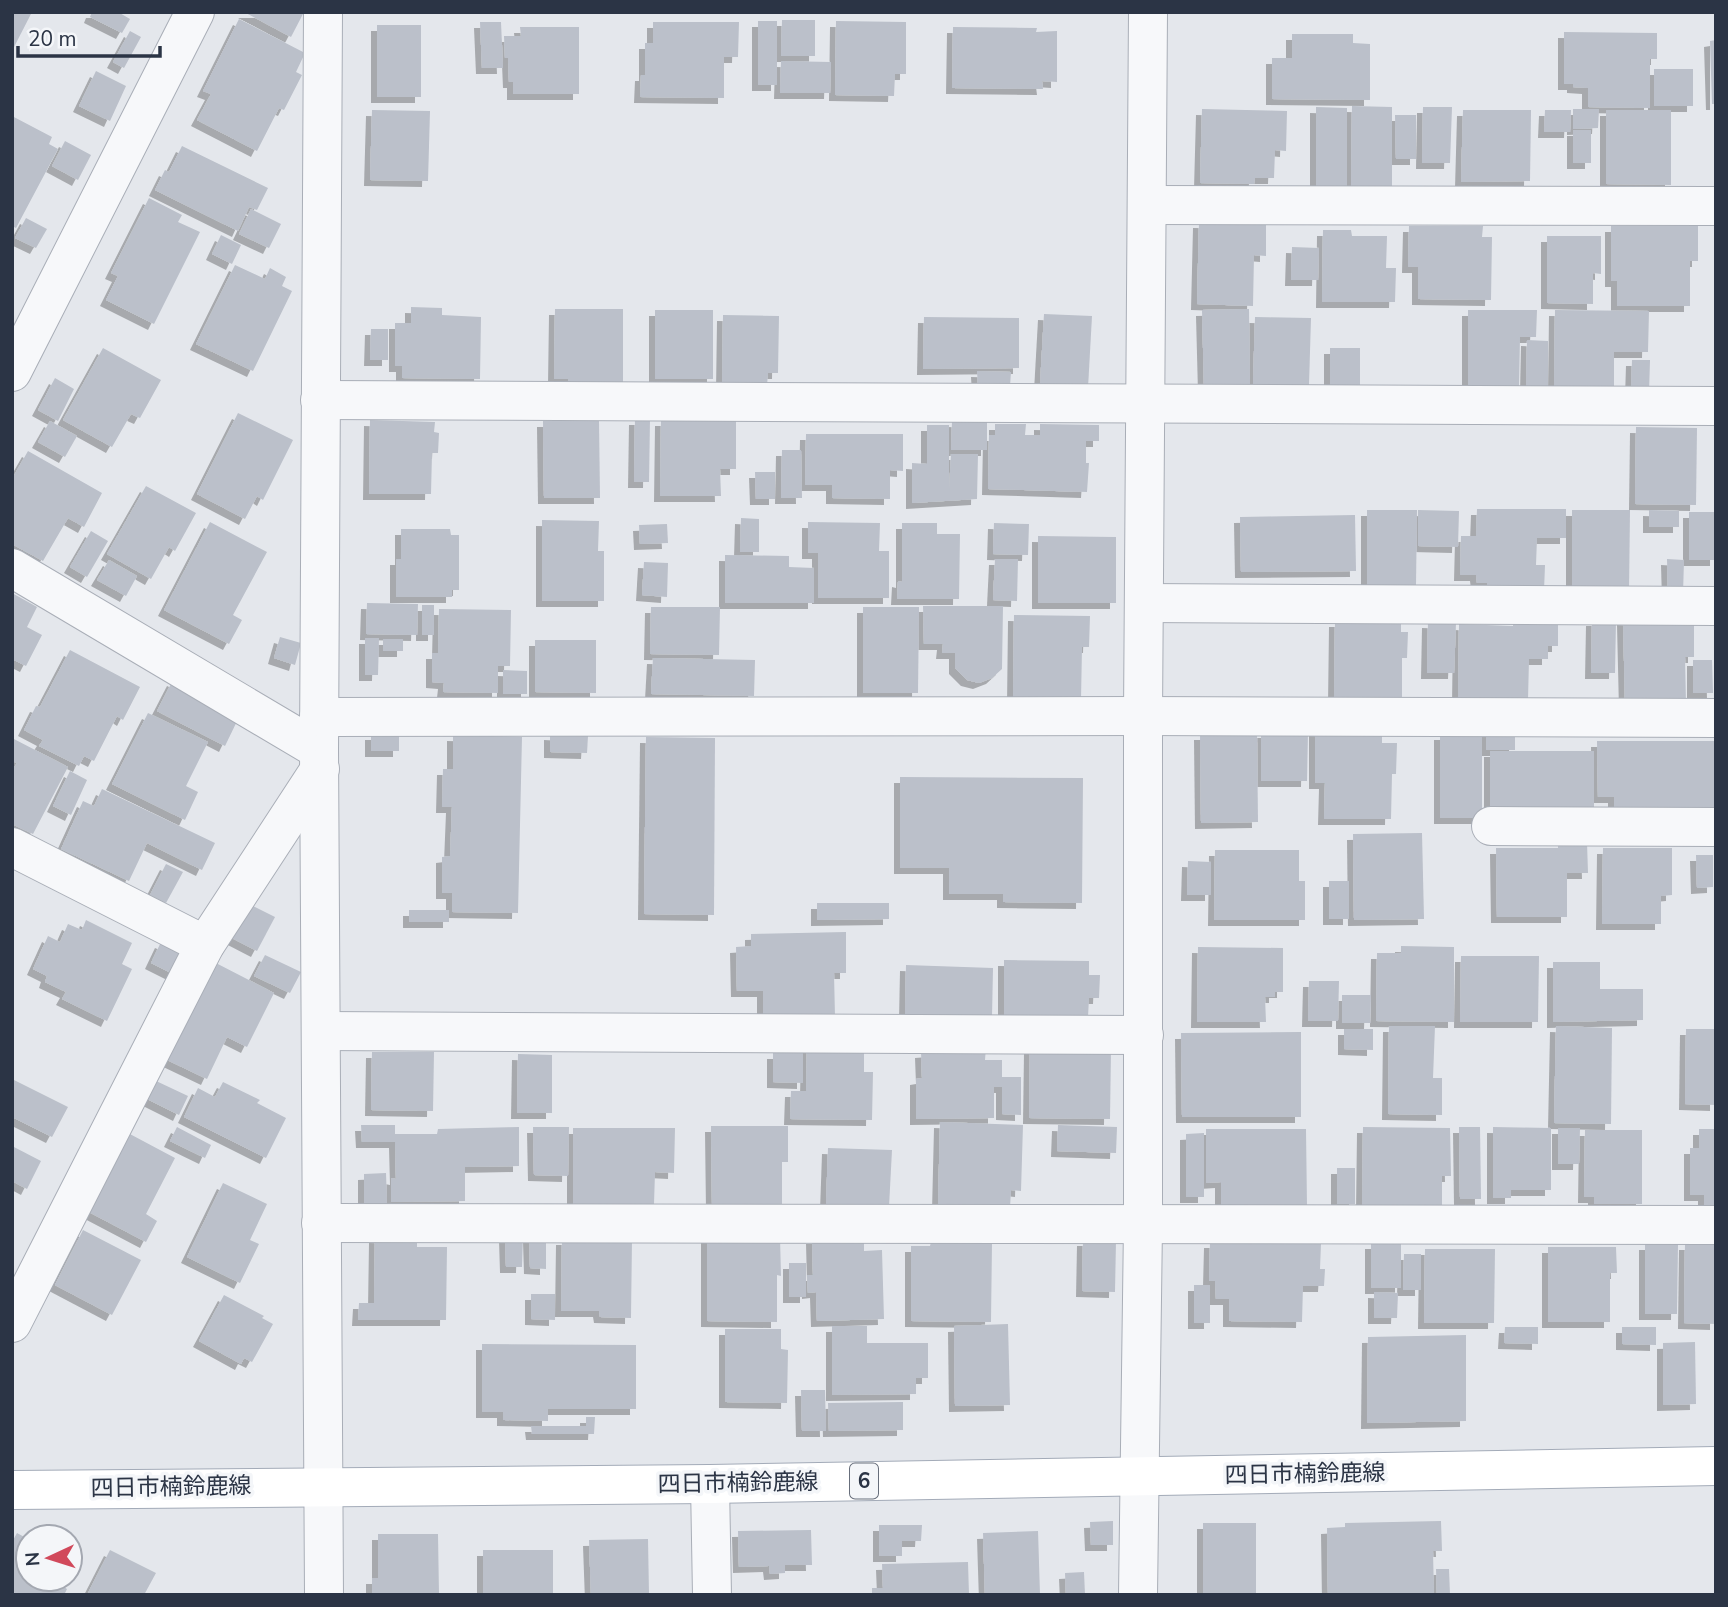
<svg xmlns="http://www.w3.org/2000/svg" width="1728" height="1607" font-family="'Nunito Sans','Noto Sans JP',sans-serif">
  <defs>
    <filter id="shadow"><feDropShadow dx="-6" dy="6" stdDeviation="0" flood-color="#0004"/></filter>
  </defs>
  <rect width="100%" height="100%" fill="#e4e7ec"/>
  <g fill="#bbc0ca" filter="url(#shadow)">
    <path d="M12,12H32L12,51Z"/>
    <path d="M92,12H118L130,19L122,33L90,17Z"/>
    <path d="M244,12H304L291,37Z"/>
    <path d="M239,19L305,53L296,72L302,75L284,110L279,108L257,151L197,120L211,94L203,91Z"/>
    <path d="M782,20H815V56H781Z"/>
    <rect x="758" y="21" width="19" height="64"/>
    <path d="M836,21L906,22V74H895L894,96L835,95Z"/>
    <path d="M480,22H501L503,68H482Z"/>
    <path d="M653,22H739L738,57H724V98L640,97L641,75H645V43H653Z"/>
    <rect x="377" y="25" width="44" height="72"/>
    <path d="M520,27H579V94H513V82H509L508,58H505L504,36H521Z"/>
    <path d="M953,27L1037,28L1036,32L1057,31V82L1042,81L1043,89L952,88Z"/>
    <path d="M130,31L141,37L124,68L113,62Z"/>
    <path d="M1564,32L1657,33V59H1650V108L1588,107V88L1573,87V84H1564Z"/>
    <path d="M1292,34H1353V43L1370,44V100L1272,99V58H1292Z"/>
    <path d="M1716,40V104H1712L1710,41Z"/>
    <path d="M781,61L831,62L830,93H780Z"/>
    <rect x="1654" y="69" width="39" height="37"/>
    <path d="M96,71L126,86L110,121L79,106Z"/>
    <path d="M1352,106L1392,107V188H1351Z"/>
    <path d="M1316,107L1347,108V186H1316Z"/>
    <path d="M1423,107H1452L1450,163H1422Z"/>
    <path d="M1202,109L1287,111L1286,151L1275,150L1274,178H1255L1254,184L1200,183Z"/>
    <path d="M1573,109H1599L1598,128L1573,129Z"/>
    <path d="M372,110L430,111L428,181L370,180Z"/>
    <path d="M1463,110H1531L1530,181L1461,182Z"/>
    <path d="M1545,110H1571L1570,132H1544Z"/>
    <path d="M1606,110H1671V185L1606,184Z"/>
    <path d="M1395,115H1416V159H1396Z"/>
    <path d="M12,116L52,137L49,144L58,149L16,228L12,226Z"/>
    <rect x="1573" y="130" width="18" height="33"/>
    <path d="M65,141L91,155L78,180L52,166Z"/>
    <path d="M182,146L268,188L257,210L249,207L238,231L155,190L165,170L169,172Z"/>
    <path d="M149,198L182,215L178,222L200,232L154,324L106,300L118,276L111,273Z"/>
    <path d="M251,209L281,224L269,248L239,234Z"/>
    <path d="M26,218L47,229L36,248L15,238Z"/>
    <path d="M1199,222L1266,223V256L1254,255L1253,306L1197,304Z"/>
    <path d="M1409,226H1483L1482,237H1492L1491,300L1418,299V267H1408Z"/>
    <path d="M1611,226H1698V261H1690V306H1617V281H1611Z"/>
    <path d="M1323,230H1351L1352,236H1387L1386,268H1396L1395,302H1322Z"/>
    <path d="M221,235L241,245L232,264L212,254Z"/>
    <path d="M1547,236H1601V274L1593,273V304L1547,303Z"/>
    <path d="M1292,247L1319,248L1318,280H1291Z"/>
    <path d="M235,265L265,279L270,268L286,277L282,286L292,291L253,371L196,344Z"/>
    <path d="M411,307L442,308V315L481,317L480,379L402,378V366H395V323H411Z"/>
    <path d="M555,309H623V386L569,385L568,379H554Z"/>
    <path d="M1249,309L1250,386L1204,387L1202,310Z"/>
    <rect x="655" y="310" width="58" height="69"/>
    <path d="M1468,310H1537L1536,337H1520L1519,387H1468Z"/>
    <path d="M1555,310L1649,311L1648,352H1614V389L1554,388Z"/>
    <path d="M1044,314L1092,316L1088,388L1040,385Z"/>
    <path d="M723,315L779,316L778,373H768L767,386L722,385Z"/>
    <path d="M924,317L1019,318V368L923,369Z"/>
    <path d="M1255,317L1311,318L1309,385L1253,384Z"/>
    <path d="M371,329H388V360H370Z"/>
    <path d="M1527,340L1548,341V387H1526Z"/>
    <path d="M103,348L161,380L140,418L131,414L112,447L63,420Z"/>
    <rect x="1330" y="348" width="30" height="39"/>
    <path d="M1632,360H1650L1649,392L1631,391Z"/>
    <path d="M977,371L1011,372L1010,386H978Z"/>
    <path d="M55,378L74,389L58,421L38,410Z"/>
    <path d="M238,413L293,440L263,500L257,496L245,519L197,494Z"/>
    <path d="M635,419H650L649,482H634Z"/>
    <path d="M370,420L435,422L434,432L439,433L438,453H432L431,494H369Z"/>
    <path d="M661,420H736V469H720L721,496H660Z"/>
    <path d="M50,421L77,436L65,457L38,442Z"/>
    <path d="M543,421H599L600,498H544Z"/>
    <path d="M952,421L987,422V450H951Z"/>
    <path d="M995,424H1026L1025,435H1040V424L1099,425V441H1086V463H1089L1087,492L988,489L989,435H995Z"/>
    <path d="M927,425H949V490L951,454H978L977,499L912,503V463L927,464Z"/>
    <path d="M1636,427L1697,428L1696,505L1635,504Z"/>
    <path d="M806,434H903V471L890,470V499L832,498V485H805Z"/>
    <path d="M782,450H801L802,498H781Z"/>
    <path d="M28,451L102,493L84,527L68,518L43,561L12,544V479Z"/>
    <path d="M755,472H775V499H756Z"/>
    <path d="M146,486L196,513L175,551L169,547L151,579L107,554Z"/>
    <path d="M1477,509H1566V538H1537L1536,565H1545L1544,591L1487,590V583H1477L1476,575H1460L1461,536H1476Z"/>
    <path d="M1367,510H1417L1416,585L1367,586Z"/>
    <path d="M1418,510L1459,511L1458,547L1418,546Z"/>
    <path d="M1572,510H1630L1629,591L1572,590Z"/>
    <path d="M1649,510L1679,511V527H1649Z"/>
    <rect x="1689" y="512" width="27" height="48"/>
    <path d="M1355,515L1356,571L1241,572L1240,517Z"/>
    <path d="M741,518L759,519V552H740Z"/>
    <path d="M542,520L599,521L598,551H604V601H542Z"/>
    <path d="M210,522L267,552L233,615L242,620L229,644L164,610Z"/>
    <path d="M808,522L880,523L879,551H889V598H818V553H808Z"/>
    <path d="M902,523H937V534H960L959,599H897L898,581L902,582Z"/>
    <path d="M994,523L1029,524L1028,555L993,554Z"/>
    <path d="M667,524L668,543L640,544L639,525Z"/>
    <path d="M401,529H450L451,535H459V590H452V597H396V559H401Z"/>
    <path d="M91,531L108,541L87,577L70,567Z"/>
    <path d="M1038,536L1116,537V603H1038Z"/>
    <path d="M725,555L789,556V567L814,568V603H725Z"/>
    <path d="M995,559H1018L1017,601L993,600Z"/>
    <path d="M1667,559L1684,560L1683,594H1668Z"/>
    <path d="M109,560L137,576L126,596L97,580Z"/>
    <path d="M644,562L668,563L667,597L642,595Z"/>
    <path d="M12,593L37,607L27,627L42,635L26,666L12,659Z"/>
    <path d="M367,603L418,604L417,635L366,634Z"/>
    <rect x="422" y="605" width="12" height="30"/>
    <path d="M923,606H1003L1002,669L992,678L979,683L967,680L955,668V653H942L943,644H924Z"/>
    <path d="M651,607H720L719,655L650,654Z"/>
    <path d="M863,607H919L918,693H863Z"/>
    <path d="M439,609L511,610L510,666H498V693L443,692L444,683L432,682V653H438Z"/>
    <path d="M1014,615L1090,616L1089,647H1082L1081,700L1013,699Z"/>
    <path d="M1623,619L1694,622V657H1685L1686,704H1625Z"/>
    <path d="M1592,620H1616L1615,673H1591Z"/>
    <path d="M1335,621H1401V632H1408L1407,658H1402V699H1334Z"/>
    <path d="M1513,621H1558V646H1548V659H1529L1528,700L1458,699L1459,624L1513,626Z"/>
    <path d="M1428,622L1456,623L1454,673H1427Z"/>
    <path d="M280,637L301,643L295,665L274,658Z"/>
    <path d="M365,638H379L378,675H365Z"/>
    <rect x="383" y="639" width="20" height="12"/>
    <path d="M535,640H596V693L535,692Z"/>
    <path d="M70,650L140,687L123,720L117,716L94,761L84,756L79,766L39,746L43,740L24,730L36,706L40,707Z"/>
    <path d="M653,658L755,660L754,696L651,694Z"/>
    <path d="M1693,660H1712L1713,693H1693Z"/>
    <path d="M503,670L527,671V694H503Z"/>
    <path d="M173,680L241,713L225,746L157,711Z"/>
    <path d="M148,713L208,742L186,786L198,792L185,820L112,784Z"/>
    <path d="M1515,728V750H1486V729Z"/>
    <path d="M1315,730L1382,731V743H1397L1396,774H1392L1391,819H1324L1325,783H1315Z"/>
    <path d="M1261,732H1308L1307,781H1261Z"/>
    <rect x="371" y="734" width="28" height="17"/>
    <path d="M550,734L588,736L587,753L550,752Z"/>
    <path d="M1200,734H1257L1258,822L1201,823Z"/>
    <rect x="1440" y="734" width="42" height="84"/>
    <path d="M453,735L522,737L518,913L452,912V893H442V857L450,856L452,807H442L443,769H453Z"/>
    <path d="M646,737L715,738L714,915L644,914Z"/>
    <path d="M12,738L68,767L33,834L12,824V771L17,763L12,761Z"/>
    <path d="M1597,741H1716V809H1614V797H1598Z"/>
    <rect x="1490" y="751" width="104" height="57"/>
    <path d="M70,771L87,780L71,815L53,806Z"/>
    <path d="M900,777L1083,778L1082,903L1003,902V894H949V868H900Z"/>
    <path d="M102,789L215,843L202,870L147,843L129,881L61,849L83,801L94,806Z"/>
    <path d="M1422,833L1424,919L1354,920L1353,834Z"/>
    <path d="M1558,842H1587L1588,873H1567V917H1497L1496,848H1558Z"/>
    <path d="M1603,848H1672V895L1661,896V924H1602Z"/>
    <path d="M1215,850H1299V881H1305V920H1214Z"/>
    <path d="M1696,855H1713V887L1697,888Z"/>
    <path d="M1188,861L1211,862V895H1187Z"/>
    <path d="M166,864L183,872L166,903L150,895Z"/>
    <rect x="1329" y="881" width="20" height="38"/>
    <path d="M245,902L275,917L257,951L228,936Z"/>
    <path d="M817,903H889V919L817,920Z"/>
    <rect x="409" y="910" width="40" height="12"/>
    <path d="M86,920L132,943L122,964L132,969L107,1021L62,999L66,992L45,982L47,976L33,969L48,936L60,942L68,924L82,930Z"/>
    <path d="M846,932V973H834L835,1017L763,1018V991H737L736,947L751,946V934Z"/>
    <path d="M161,942L188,954L177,976L151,963Z"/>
    <path d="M1401,946L1454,947V1022L1376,1021L1377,953H1401Z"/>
    <path d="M1198,947L1283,948V992H1275V997H1265L1266,1022H1197Z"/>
    <path d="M265,955L301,972L290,993L254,976Z"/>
    <path d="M1461,956H1539L1538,1022H1460Z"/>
    <path d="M1004,960L1089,961V975H1100L1099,998H1089L1088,1017L1004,1016Z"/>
    <path d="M212,961L274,993L247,1047L227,1037L207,1079L163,1058Z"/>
    <path d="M1553,962H1600V989H1643V1020L1553,1022Z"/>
    <path d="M906,965L993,968L992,1017L905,1014Z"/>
    <path d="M1309,981H1339L1338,1021H1308Z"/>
    <path d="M1342,995H1371L1370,1023H1342Z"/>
    <path d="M1389,1026H1435L1433,1078H1442V1115L1388,1114Z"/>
    <path d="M1556,1026L1612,1028L1611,1124L1554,1123Z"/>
    <path d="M1344,1029H1373V1050L1344,1049Z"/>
    <path d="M1686,1029H1716V1105L1685,1104Z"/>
    <path d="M1301,1032V1117H1182L1181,1033Z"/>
    <path d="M807,1044L864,1045V1072H873L872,1120L790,1119L791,1091H806Z"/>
    <path d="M986,1047L985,1060H1002V1077H1021V1115L1002,1114V1087H994V1118L916,1119V1079L922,1078L921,1052Z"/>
    <path d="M1030,1047L1111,1048L1110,1119L1029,1118Z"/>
    <path d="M372,1052H434L433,1111L371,1110Z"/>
    <path d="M773,1053H803V1083L773,1082Z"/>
    <path d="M518,1054L552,1055V1113H517Z"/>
    <path d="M12,1079L68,1107L52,1137L12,1117Z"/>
    <path d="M154,1080L188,1096L179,1115L145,1098Z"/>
    <path d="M223,1082L260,1100L257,1103L286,1118L266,1158L184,1117L198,1088L215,1097Z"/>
    <path d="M940,1122L1023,1125L1021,1191L1011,1190L1010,1208L938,1205Z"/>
    <path d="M361,1125H395V1134H437L438,1129L519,1127V1166L465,1167V1201L391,1202V1178L396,1179L395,1142H362Z"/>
    <path d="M1058,1125L1117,1127L1116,1153L1057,1151Z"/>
    <path d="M711,1126H788V1162H782V1204L712,1205Z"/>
    <path d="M177,1127L211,1145L205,1158L170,1141Z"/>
    <path d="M533,1127H569L568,1176L534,1175Z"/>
    <path d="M1363,1127L1450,1128L1451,1176H1442V1206H1362Z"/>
    <path d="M1459,1127H1480L1481,1199H1460Z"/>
    <path d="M1493,1127L1551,1128V1190H1511V1198H1493Z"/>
    <path d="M573,1128H675L674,1173L655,1172L654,1204H573Z"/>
    <path d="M1558,1128H1580L1579,1164H1558Z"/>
    <path d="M1206,1129H1306L1307,1207L1221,1208V1182L1206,1183Z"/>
    <path d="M1699,1129H1716V1206H1704V1195H1690V1148H1699Z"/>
    <path d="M1585,1130H1642V1204H1594V1197H1584Z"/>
    <path d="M128,1133L175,1158L146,1214L157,1221L146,1242L87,1211Z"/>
    <path d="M1204,1133V1197H1186V1134Z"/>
    <path d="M12,1146L41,1161L27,1189L12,1181Z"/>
    <path d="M828,1148L892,1150L889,1207L826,1205Z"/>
    <rect x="1337" y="1168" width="18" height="36"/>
    <path d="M386,1173L387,1205L364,1206V1174Z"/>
    <path d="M223,1183L267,1204L250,1240L259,1244L240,1283L187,1257Z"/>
    <path d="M83,1230L141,1260L112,1315L55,1285Z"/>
    <path d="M505,1234H523L522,1267H506Z"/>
    <path d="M529,1235H546V1269L530,1268Z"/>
    <path d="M375,1237L417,1238V1247H447L446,1320H358L359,1303H374Z"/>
    <path d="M707,1237H780L781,1276L777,1275V1322L707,1321Z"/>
    <path d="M864,1237V1251L882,1250L884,1319L817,1321L816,1292L808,1293L807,1275H813L812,1238Z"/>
    <path d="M562,1239H632L631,1318L600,1317L599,1311H561Z"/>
    <path d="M1083,1240H1116L1115,1292L1082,1291Z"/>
    <path d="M931,1242H992L991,1322L911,1321V1246H930Z"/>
    <path d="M1210,1242L1321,1243L1320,1269H1325L1324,1286H1303L1302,1322L1229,1321V1299H1216L1215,1281H1209Z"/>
    <rect x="1371" y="1243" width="30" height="45"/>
    <path d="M1645,1244H1678L1677,1314H1645Z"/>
    <path d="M1685,1244H1716V1324L1684,1323Z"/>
    <path d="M1548,1247H1616L1617,1273H1610V1322H1548Z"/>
    <path d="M1425,1249H1495L1494,1323H1424Z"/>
    <path d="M1404,1254H1421V1290H1403Z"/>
    <rect x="789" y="1263" width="17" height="34"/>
    <rect x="1194" y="1285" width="16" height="38"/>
    <path d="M1374,1292L1398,1293L1397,1318H1374Z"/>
    <path d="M531,1294H555V1320L531,1319Z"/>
    <path d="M224,1295L264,1316L262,1318L273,1324L252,1362L244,1358L241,1364L199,1341Z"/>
    <path d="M1008,1324L1010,1405L955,1406L954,1326Z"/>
    <path d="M832,1326H867V1343H928V1378H916V1394L832,1395Z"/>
    <path d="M1505,1327H1538V1344L1504,1343Z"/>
    <path d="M1622,1327H1656V1345L1622,1344Z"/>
    <path d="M725,1329H781V1349L788,1350L787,1403L725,1402Z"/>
    <path d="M1466,1335V1421L1367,1423L1368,1337Z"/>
    <path d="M1695,1342L1696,1404L1663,1405V1343Z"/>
    <path d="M482,1344L636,1345V1409H548V1421L503,1420V1412H482Z"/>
    <path d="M801,1390H825L826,1431H802Z"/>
    <path d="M903,1402V1430L829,1431L828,1403Z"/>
    <path d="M586,1417H595L594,1434H532L531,1426H586Z"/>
    <path d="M1113,1521V1545H1091L1090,1522Z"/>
    <path d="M1441,1521L1442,1551H1433L1434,1595H1328L1327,1528L1345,1527V1523Z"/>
    <rect x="1203" y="1523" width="53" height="72"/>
    <path d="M879,1525H922L921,1541H902V1556H879Z"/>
    <path d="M811,1530L812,1565H785V1573L770,1574L769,1566L739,1567L738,1531Z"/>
    <path d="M1038,1531L1040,1595H985L983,1533Z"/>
    <path d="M17,1533L28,1539V1579H62L60,1584L67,1589L64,1595H12V1542Z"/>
    <path d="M378,1534H438L439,1595H372V1578H378Z"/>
    <path d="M648,1539L649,1595H591L589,1540Z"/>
    <path d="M110,1550L156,1573L144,1595H87Z"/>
    <rect x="483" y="1550" width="70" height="45"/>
    <path d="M968,1562L969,1595H872V1588H883L882,1564Z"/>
    <path d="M1436,1569H1449L1450,1595H1437Z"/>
    <path d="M1084,1572L1085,1595H1066L1065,1573Z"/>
  </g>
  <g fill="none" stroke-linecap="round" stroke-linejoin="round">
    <g stroke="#a9aeb7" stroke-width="40">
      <g id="minor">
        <path d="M323,12L319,750L324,1595"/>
        <path d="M1148,205L1716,206"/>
        <path d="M12,372L195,12"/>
        <path d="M320,400L1716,406"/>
        <path d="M12,568L319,750"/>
        <path d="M1144,603L1716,606"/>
        <path d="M319,717L1143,716L1716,718"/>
        <path d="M1491,826L1716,827"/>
        <path d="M12,847L205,945"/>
        <path d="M321,1031L1144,1035"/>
        <path d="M321,1223L1716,1225"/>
        <path d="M12,1323L205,945L320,769"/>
        <path d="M710,1484L712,1595"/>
        <path d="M1138,1595L1143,1225V716L1148,12"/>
      </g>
    </g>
    <g stroke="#a3abb8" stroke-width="40">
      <path id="major" d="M12,1490L710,1484L1716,1466"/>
    </g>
    <use href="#minor" stroke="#f7f8fa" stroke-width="38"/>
    <use href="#major" stroke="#fff" stroke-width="38"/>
  </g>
  <g text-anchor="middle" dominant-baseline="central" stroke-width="7" stroke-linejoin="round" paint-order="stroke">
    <rect fill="#f4f6f9" stroke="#676e7b" stroke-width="2" x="850" y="1463.5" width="28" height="35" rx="5"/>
    <g font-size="21" font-weight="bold" fill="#2b3445">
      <text x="864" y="1481">6</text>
    </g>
    <g font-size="23" fill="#2b3445" stroke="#f4f6f9">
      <text transform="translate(1305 1474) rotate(-1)">四日市楠鈴鹿線</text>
      <text transform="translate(738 1483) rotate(-1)">四日市楠鈴鹿線</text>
      <text transform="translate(171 1487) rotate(-1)">四日市楠鈴鹿線</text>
    </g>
  </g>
  <rect width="1728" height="1607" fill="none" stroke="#2b3445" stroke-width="28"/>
  <g transform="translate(49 1558) rotate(266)"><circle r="33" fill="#f4f6f9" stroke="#a4a8b1" stroke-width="2"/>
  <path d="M0-5L12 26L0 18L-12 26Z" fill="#d1495b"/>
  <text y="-10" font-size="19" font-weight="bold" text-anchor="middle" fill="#2b3445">N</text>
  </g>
  <path d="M18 46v10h142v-10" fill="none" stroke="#2b3445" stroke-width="3.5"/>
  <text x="28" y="46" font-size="21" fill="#2b3445" stroke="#f4f6f9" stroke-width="5" paint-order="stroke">20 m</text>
</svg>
